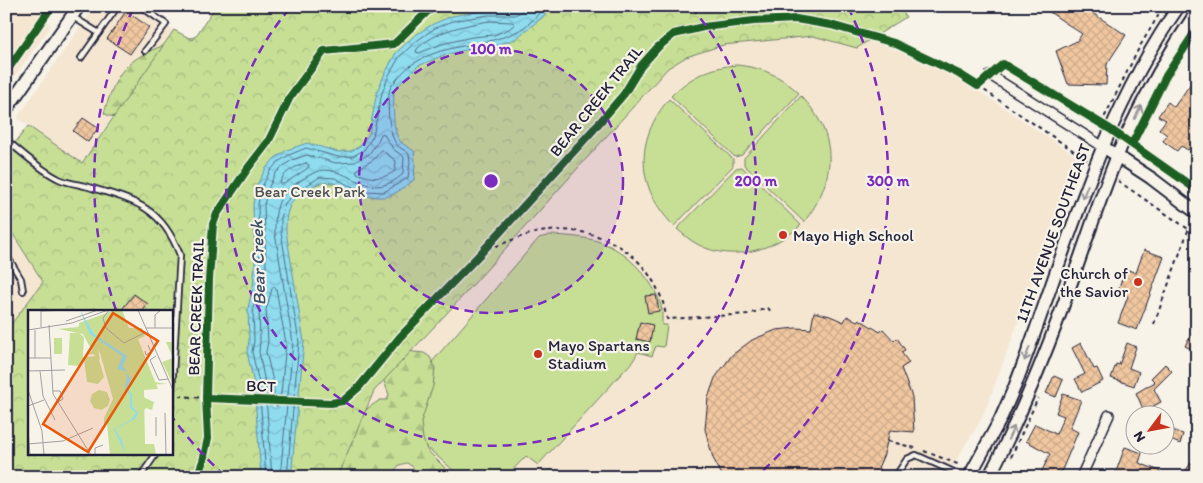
<svg xmlns="http://www.w3.org/2000/svg" width="1203" height="483" font-family="Itim,sans-serif">
  <defs>
    <pattern id="forest-firs" width="22" height="20" patternUnits="userSpaceOnUse" patternTransform="scale(1.25)"><rect width="22" height="20" fill="#c6df95"/><path d="M5 1l3.5 6h-7zM16 11l3.5 6h-7z" fill="#aabf81"/></pattern>
    <pattern id="park-crowns" width="20" height="18" patternUnits="userSpaceOnUse" patternTransform="scale(1.25)"><rect width="20" height="18" fill="#c6df95"/><path d="M2 6a3 3 0 1 1 6 0M12 15a3 3 0 1 1 6 0" fill="none" stroke="#aabf81"/></pattern>
    <pattern id="water-waves" width="16" height="10" patternUnits="userSpaceOnUse" patternTransform="scale(1.25)"><rect width="16" height="10" fill="#8fdcef"/><path d="M0 5q4-4 8 0t8 0" fill="none" stroke="#7bbcce"/></pattern>
    <pattern id="building-cross-hatch" width="8" height="8" patternUnits="userSpaceOnUse" patternTransform="scale(1.25)"><rect width="8" height="8" fill="#f0c79f"/><path d="M0 0l8 8M0 8l8-8" fill="none" stroke="#ceab8a"/></pattern>
  </defs>
  <rect width="100%" height="100%" fill="#f7f3e8"/>
  <filter id="ink" filterUnits="userSpaceOnUse"><feTurbulence type="fractalNoise" baseFrequency=".02" numOctaves="2"/><feDisplacementMap in="SourceGraphic" scale="10" xChannelSelector="R" yChannelSelector="G"/><feConvolveMatrix kernelMatrix="1 2 1 2 8 2 1 2 1" color-interpolation-filters="sRGB"/></filter>
  <g filter="url(#ink)">
    <g fill="#f5e6d2">
      <path d="M6,6H36L51,26L6,88Z"/>
      <path d="M95,6H140L174,30L81,163L17,118Z"/>
      <path d="M813,36L857,48L870,40L931,61L962,80L1076,156L1041,260L988,403L980,421L946,477H337L374,391L461,298L668,68L686,57L723,45Z"/>
      <path d="M6,223L43,283L6,331Z"/>
    </g>
    <g fill="#c6df95" stroke="#748068">
      <path d="M737,65C764,68 779,75 799,93L742,155L735,157L671,96C690,77 710,67 737,65Z"/>
      <path d="M801,96C840,136 836,181 804,222L744,165V158Z"/>
      <path d="M669,99L733,159V166L674,226C636,188 634,140 669,99Z"/>
      <path d="M742,167L801,225C772,252 727,264 692,241C686,237 682,233 677,229L736,168Z"/>
      <path d="M550,235C570,236 592,237 610,246C633,258 657,285 662,310C662,315 662,320 662,325H667L664,347L656,346L652,356L638,352L633,361L538,465L526,456L506,477H461L413,435L406,392L539,238Z"/>
      <path d="M551,470L561,477H527Z"/>
    </g>
    <g fill="url(#forest-firs)" stroke="#748068">
      <path d="M203,35L126,118L109,116L104,113C108,100 115,78 125,68C145,48 176,41 203,35Z"/>
      <path d="M406,351L424,353L430,357L435,368L433,386L421,422L423,439L427,450L454,477H416L413,467L407,463L399,465L390,477H327L347,431L368,408L380,400H387L389,395L381,373Z"/>
    </g>
    <path fill="url(#park-crowns)" stroke="#748068" fill-rule="evenodd" d="M216,6H899L906,17L857,48L813,36L723,45L686,57L668,68L461,298L374,391L337,477H6V331L43,282L6,223V155L28,126L82,163L174,30L193,40ZM29,312H171V454H29Z"/>
    <path fill="url(#water-waves)" stroke="#6392a7" d="M521,6H550L543,17L515,39L497,46L474,48L445,55L418,66L394,90C394,102 391,132 401,142C404,145 410,148 414,151L415,162L414,180C406,186 394,196 384,197C371,198 358,194 346,189C342,188 337,184 333,183C318,179 294,194 289,208C286,216 286,223 286,231L304,342L291,477H261L254,384L247,352L249,341L248,308L253,286L255,265L253,204L257,185L266,168L275,158L287,150L307,143L338,152L351,151L360,146L369,134L377,92L385,73L396,53L414,36L433,24L452,16L488,10H515Z"/>
    <g fill="none" stroke-linecap="round" stroke-linejoin="round">
      <g stroke="#4e6c83" stroke-width="1">
        <path d="M489,21L512,22L515,24L509,29L494,35L472,37L442,44L419,53L416,52L417,49C437,30 462,26 489,21Z"/>
        <path d="M382,150L396,161L395,171C382,180 371,179 357,173V169L373,160Z"/>
        <path d="M306,163L309,165L308,168L284,184H280C281,173 296,166 306,163Z"/>
        <path d="M274,287L276,289L286,343L280,404L277,407L275,405L273,381L266,352L268,341L266,310L272,289Z"/>
        <path d="M266,477L259,383L252,352L254,341L253,309L258,287L260,265L258,204L262,187L270,171L278,162L289,155L306,148L338,157L353,156L364,150L373,136L382,93L389,75L400,56L418,40L435,28L453,21L488,15H515L522,11L523,6"/>
        <path d="M272,477L265,383L259,352L260,341L259,309L264,287L266,265L264,205L268,189L275,174L282,167L292,160L307,155L336,163L355,162L369,154L378,141L381,134L383,133L393,149L404,157L403,174C372,202 355,172 325,170C312,170 284,190 279,202C275,212 275,222 275,233L293,343L280,477"/>
        <path d="M287,477L299,342L281,232V218L285,203L296,192L320,177L335,178L348,185L366,191L384,192L408,178L410,162L409,154C406,150 400,149 397,145C388,134 386,99 391,86C398,78 406,67 416,62C457,36 516,53 544,6"/>
      </g>
    </g>
    <g fill="url(#building-cross-hatch)" stroke="#22223b">
      <path d="M1051,6H1095L1091,12L1126,35L1107,64L1106,85L1068,84L1056,51L1077,41L1082,34L1048,11Z"/>
      <path d="M126,11L149,27L130,54L107,39Z"/>
      <path d="M1197,75V139L1188,150L1181,146L1177,151L1163,141L1167,135L1159,129L1166,120L1158,116L1168,102L1174,107Z"/>
      <path d="M83,118L98,128L88,142L73,131Z"/>
      <path d="M1144,250L1164,257L1137,330L1118,323L1128,296L1117,292L1126,269L1136,273Z"/>
      <path d="M134,294L148,304L142,312H120Z"/>
      <path d="M656,295L659,311L648,313L645,296Z"/>
      <path d="M814,312L830,316L844,322L847,316L857,321L859,319L880,332L883,329L894,341L897,338L905,350L901,352L909,363L901,368L912,397L914,432L890,430L884,454L878,468L881,470L876,477H723L713,458L705,429L708,398L715,378L732,355L752,340L776,330L796,328L811,329Z"/>
      <path d="M640,322L653,325L650,342L636,339Z"/>
      <path d="M1190,336L1197,340V352L1185,346Z"/>
      <path d="M1081,343L1094,369L1097,368L1103,381L1082,392L1075,379L1085,374L1072,348Z"/>
      <path d="M1127,343L1136,347L1129,368L1139,372L1134,386L1111,378L1116,364L1119,365Z"/>
      <path d="M1165,364L1172,371L1154,389L1161,402L1144,411L1136,393L1155,382L1151,378Z"/>
      <path d="M1054,376L1063,380L1056,397L1046,393Z"/>
      <path d="M1063,394L1081,400L1070,428L1078,432L1059,477H1039L1050,454L1026,441L1035,424L1056,434L1064,416L1056,413Z"/>
      <path d="M1166,428L1183,434L1180,444L1166,438Z"/>
      <path d="M1125,447L1142,453L1139,463L1160,471L1158,477H1114Z"/>
      <path d="M1191,463L1197,468V471L1193,476L1186,470Z"/>
    </g>
    <g fill="none" stroke-linecap="round" stroke-linejoin="round">
      <g stroke="#22223b" stroke-width="8">
        <g id="lane">
          <path d="M140,6L166,24L145,51"/>
          <path d="M73,17L99,33"/>
          <path d="M81,58L118,6"/>
          <path d="M6,140C23,153 40,170 59,179C67,183 77,184 85,186C133,200 161,205 180,255L171,407"/>
          <path d="M6,254L21,279L23,291"/>
          <path d="M140,477L156,454"/>
          <path d="M895,477L907,459L916,455L965,477"/>
        </g>
      </g>
      <g stroke="#22223b" stroke-width="12">
        <g id="street">
          <path d="M990,75L1102,146"/>
          <path d="M1081,477L1109,415"/>
        </g>
      </g>
      <g stroke="#22223b" stroke-width="15">
        <g id="secondary">
          <path d="M6,110L79,6"/>
          <path d="M1102,146L1151,178L1197,213"/>
          <path d="M969,477L1000,420L1015,386C1065,256 1098,122 1179,6"/>
          <path d="M989,477C1023,412 1050,344 1074,275C1090,230 1105,183 1124,140C1145,95 1169,52 1197,11"/>
        </g>
      </g>
      <g stroke="#22223b" stroke-width="2" stroke-dasharray="4 4" stroke-linecap="butt">
        <path d="M978,86L1087,160"/>
        <path d="M1101,124L1140,46L1164,6"/>
        <path d="M1118,181L1197,235"/>
        <path d="M481,253C499,245 517,237 535,233C589,222 640,245 661,297C664,304 665,312 667,319L748,314L768,308L772,313"/>
        <path d="M1154,324L1189,228"/>
        <path d="M179,396L206,398"/>
        <path d="M888,441L915,448"/>
        <path d="M924,451L960,465"/>
        <path d="M1011,457L1038,398"/>
      </g>
      <use href="#lane" stroke="#f7f3e8" stroke-width="4.5"/>
      <use href="#street" stroke="#f7f3e8" stroke-width="9"/>
      <use href="#secondary" stroke="#f7f3e8" stroke-width="11"/>
      <g stroke="#f7f3e8" stroke-width="11">
        <g id="cycleway">
          <path d="M6,72L52,6"/>
          <path d="M1132,144L1166,76L1197,29"/>
          <path d="M206,398L331,403L343,401L359,387L400,337L481,253L594,129L624,94L641,66L658,47L674,34L703,27L754,21L796,19L831,25L894,43L959,74L978,86L1003,64L1110,129L1197,190"/>
          <path d="M197,477L203,461L208,438L206,398L209,280L213,224L217,214L248,168L268,142L290,97L324,51L394,44L428,11L440,6"/>
        </g>
      </g>
      <use href="#cycleway" stroke="#1b5e20" stroke-width="8"/>
    </g>
    <defs><path id="oneway-shaft" d="M-6 0H5M1.5-3L5.5 0L1.5 3" fill="none" stroke-width="1.6" stroke-linecap="round" stroke-linejoin="round" transform="scale(1.25)"/></defs>
    <g stroke="#97959a">
      <use href="#oneway-shaft" transform="translate(1138 112) rotate(-64)"/>
      <use href="#oneway-shaft" transform="translate(1085 192) rotate(111)"/>
      <use href="#oneway-shaft" transform="translate(1027 354) rotate(110)"/>
      <use href="#oneway-shaft" transform="translate(1011 433) rotate(-65)"/>
    </g>
  </g>
  <circle cx="491" cy="181" r="132" fill="#7b2cbf" fill-opacity=".12"/>
  <g fill="none" stroke="#7b2cbf" stroke-width="2.5" stroke-dasharray="9 6">
    <circle cx="491" cy="181" r="132"/>
    <path d="M691 7A265 265 0 1 1 291 7"/>
    <path d="M225 476A397 397 0 0 1 172 417M116 310A397 397 0 0 1 134 7M848 7A397 397 0 0 1 757 476"/>
  </g>
  <g fill="#c8321e" stroke="#f7f3e8" stroke-width="2">
    <circle cx="783" cy="235" r="5"/>
    <circle cx="1138" cy="282" r="5"/>
    <circle cx="538" cy="354" r="5"/>
  </g>
  <g text-anchor="middle" dominant-baseline="central" stroke-width="4.5" stroke-linejoin="round" paint-order="stroke">
    <g font-size="16" fill="#22223b" stroke="#f7f3e8">
      <text transform="translate(596 101) rotate(-51)">BEAR CREEK TRAIL</text>
      <text transform="translate(1053 233) rotate(-70)">11TH AVENUE SOUTHEAST</text>
      <text transform="translate(196 307) rotate(-88)">BEAR CREEK TRAIL</text>
      <text transform="translate(261 386) rotate(2)">BCT</text>
    </g>
    <g font-size="16" fill="#4b5152" stroke="#f7f3e8">
      <text x="310" y="191">Bear Creek Park</text>
    </g>
    <g font-size="16" fill="#22223b" stroke="#f7f3e8" text-anchor="start">
      <text x="793" y="235">Mayo High School</text>
      <text x="1128" y="273" text-anchor="end">Church of<tspan x="1128" dy="18">the Savior</tspan></text>
      <text x="548" y="345">Mayo Spartans<tspan x="548" dy="18">Stadium</tspan></text>
    </g>
    <g font-size="18" font-style="italic" fill="#3d5068" stroke="#f7f3e8">
      <text transform="translate(258 263) rotate(-92)">Bear Creek</text>
    </g>
  </g>
  <g transform="translate(28 310)">
    <rect width="145" height="145" fill="#f7f3e8"/>
    <path d="M42,23H51L56,27L55,47L70,46L76,67L70,74L59,72L56,49L51,56L40,55ZM26,28H34V44H26ZM71,80L79,82L82,90L80,96L73,100L66,98L62,91L64,84Z" fill="#c6df95"/>
    <path d="M52,14L70,38L72,50L65,44L57,45L64,41L55,24L30,19L50,17ZM113,34L115,49L126,72L139,74L115,75V87L126,92L124,100L118,98L114,102L111,97Z" fill="#c6df95"/>
    <path d="M138,32H145V74L134,52L145,48Z" fill="#c6df95"/>
    <path d="M87,0H94L101,18H114L117,26L110,29L130,79L116,80L117,134H126L128,145H82L79,114H76V108L85,89L72,43L55,18H51V13Z" fill="#c6df95"/>
    <path d="M52,0L66,24L99,46L95,56L103,69L99,79L104,84V96L110,103L107,109L87,119L94,131L98,145L86,119L103,110L108,103L102,97V84L97,80L99,62L89,59L94,46L62,24Z" fill="#8fdcef"/>
    <path fill="none" stroke="#a29fa3" stroke-width="1" d="M81,0L75,8L78,18L96,33L118,22M110,0L145,80M38,11L70,0M21,15L25,84L63,145M13,17V1L41,0M118,18H145M127,18V5L133,0M0,20L44,13L80,0M7,20V48M117,41L118,45L123,42L120,35M128,46L122,50L131,70L140,69M0,48H23M0,61L37,60M12,61L15,86L27,110M0,80L14,121L16,145M25,81H32L35,89L30,92M0,96L16,90M137,103L138,145M128,107V126M0,120L2,145M0,134L35,131L65,118M67,145V138L75,135"/>
    <path fill="#e8590c" fill-opacity="0.15" stroke="#e8590c" stroke-width="2.5" d="M85,3L130,31L60,142L15,114Z"/>
    <rect width="145" height="145" fill="none" stroke="#22223b" stroke-width="2.5"/>
  </g>
  <circle cx="491" cy="181" r="8" fill="#7b2cbf" stroke="#f7f3e8" stroke-width="2.5"/>
  <g font-size="15" text-anchor="middle" font-weight="bold" fill="#7b2cbf" stroke="#f7f3e8" stroke-width="4.5" stroke-linejoin="round" paint-order="stroke">
    <text x="491" y="54">100 m</text>
    <text x="756" y="186">200 m</text>
    <text x="888" y="186">300 m</text>
  </g>
  <rect width="1203" height="483" fill="none" stroke="#f7f3e8" stroke-width="25"/>
  <rect x="12" y="12" width="1178" height="458" fill="none" stroke="#22223b" stroke-width="2" filter="url(#ink)"/>
  <g transform="translate(1150 430) rotate(238)"><circle r="24" fill="#f7f3e8" stroke="#a29fa3"/>
  <path d="M0-4L9 19L0 12L-9 19Z" fill="#c8321e"/>
  <text y="-8" font-size="14" font-weight="bold" text-anchor="middle" fill="#22223b">N</text>
  </g>
</svg>
